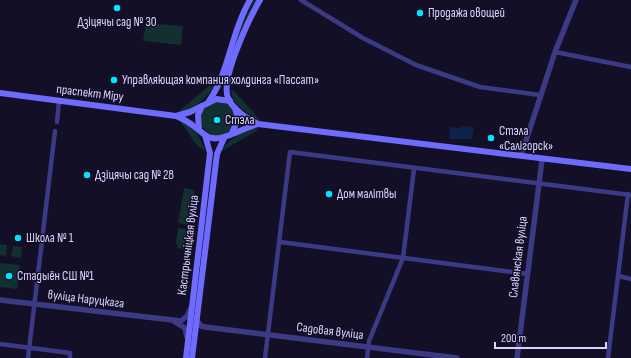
<svg xmlns="http://www.w3.org/2000/svg" width="631" height="358" font-family="'Sofia Sans Condensed',sans-serif">
  <rect width="100%" height="100%" fill="#130f26"/>
  <g fill="#12302f">
    <path d="M254,0H257L225,83H222L232,47Z"/>
    <path d="M146,23L183,26L181,45L143,41Z"/>
    <path d="M209,86L214,87C207,97 192,112 179,111Z"/>
    <path d="M231,90L234,91L262,122C251,116 231,105 231,90Z"/>
    <circle cx="218" cy="119" r="17"/>
    <path d="M180,121C194,123 200,139 206,151L198,147Z"/>
    <path d="M252,128L260,129L220,152C227,142 240,132 252,128Z"/>
    <path d="M184,188L194,190L195,198L189,225L178,223Z"/>
    <path d="M178,228L191,230L189,250L178,248L176,242Z"/>
    <path d="M0,244L7,245L6,256L0,255Z"/>
    <path d="M13,246L22,247L21,258L11,256Z"/>
    <path d="M0,263L20,265L17,289L0,287Z"/>
  </g>
  <path fill="#0c2248" d="M461,126L474,127L472,139H449L450,127L461,128Z"/>
  <g fill="none" stroke-linecap="round" stroke-linejoin="round">
    <g stroke="#3d3a85" stroke-width="4.5">
      <path d="M301,0L363,38L416,65L480,87L540,95"/>
      <path d="M555,52L631,67"/>
      <path d="M57,122L59,101"/>
      <path d="M280,242L528,274"/>
      <path d="M619,276L631,279"/>
      <path d="M0,344L70,353V358"/>
      <path d="M28,358L55,131"/>
      <path d="M265,358L290,152L631,195"/>
      <path d="M367,358L369,341L403,258L414,169"/>
      <path d="M608,358L628,194"/>
    </g>
    <g stroke="#3d3a85" stroke-width="5.5">
      <path d="M521,156L555,52L576,0"/>
      <path d="M0,300L181,321L187,316L191,308"/>
      <path d="M196,319L201,326L205,327L457,358"/>
      <path d="M175,322L185,328L187,337"/>
      <path d="M517,358L542,160"/>
    </g>
    <g stroke="#6f6bff" stroke-width="6">
      <path d="M260,0C250,17 220,79 228,98C233,110 247,118 258,124L631,169"/>
      <path d="M0,93L176,116C189,121 195,127 205,135C218,146 243,127 258,124"/>
      <path d="M209,101C229,73 231,32 250,0"/>
      <path d="M176,116L190,112L216,99L230,101"/>
      <path d="M199,129L198,115L202,106"/>
      <path d="M232,133L238,119L235,108"/>
      <path d="M186,358L210,153L205,135"/>
      <path d="M192,358L217,154L224,138"/>
    </g>
  </g>
  <g fill="#00e5ff" stroke="#130f26" stroke-width="1.5">
    <circle cx="117" cy="8" r="4"/>
    <circle cx="420" cy="13" r="4"/>
    <circle cx="114" cy="80" r="4"/>
    <circle cx="217" cy="120" r="4"/>
    <circle cx="491" cy="138" r="4"/>
    <circle cx="87" cy="175" r="4"/>
    <circle cx="329" cy="194" r="4"/>
    <circle cx="18" cy="238" r="4"/>
    <circle cx="9" cy="276" r="4"/>
  </g>
  <g text-anchor="middle" dominant-baseline="central" stroke-width="3" stroke-linejoin="round" paint-order="stroke">
    <g font-size="13" fill="#d9d4ff" stroke="#130f26" text-anchor="start">
      <text x="428" y="13">Продажа овощей</text>
      <text x="117" y="22" text-anchor="middle">Дзіцячы сад № 30</text>
      <text x="122" y="80">Управляющая компания холдинга «Пассат»</text>
      <text x="225" y="120">Стэла</text>
      <text x="499" y="131">Стэла<tspan x="499" dy="15">«Салігорск»</tspan></text>
      <text x="95" y="175">Дзіцячы сад № 28</text>
      <text x="337" y="194">Дом малітвы</text>
      <text x="26" y="238">Школа № 1</text>
      <text x="17" y="276">Стадыён СШ №1</text>
    </g>
    <g font-size="13" fill="#d9d4ff" stroke="#130f26">
      <text transform="translate(90 93) rotate(7)">праспект Міру</text>
      <text transform="translate(188 245) rotate(-83)">Кастрычніцкая вуліца</text>
      <text transform="translate(518 257) rotate(-83)">Славянская вуліца</text>
      <text transform="translate(86 299) rotate(7)">вуліца Наруцкага</text>
      <text transform="translate(330 331) rotate(7)">Садовая вуліца</text>
    </g>
  </g>
  <path d="M495 342v6h111v-6" fill="none" stroke="#d9d4ff" stroke-width="2"/>
  <text x="501" y="342" font-size="12" fill="#d9d4ff" stroke="#130f26" stroke-width="3" paint-order="stroke">200 m</text>
</svg>
